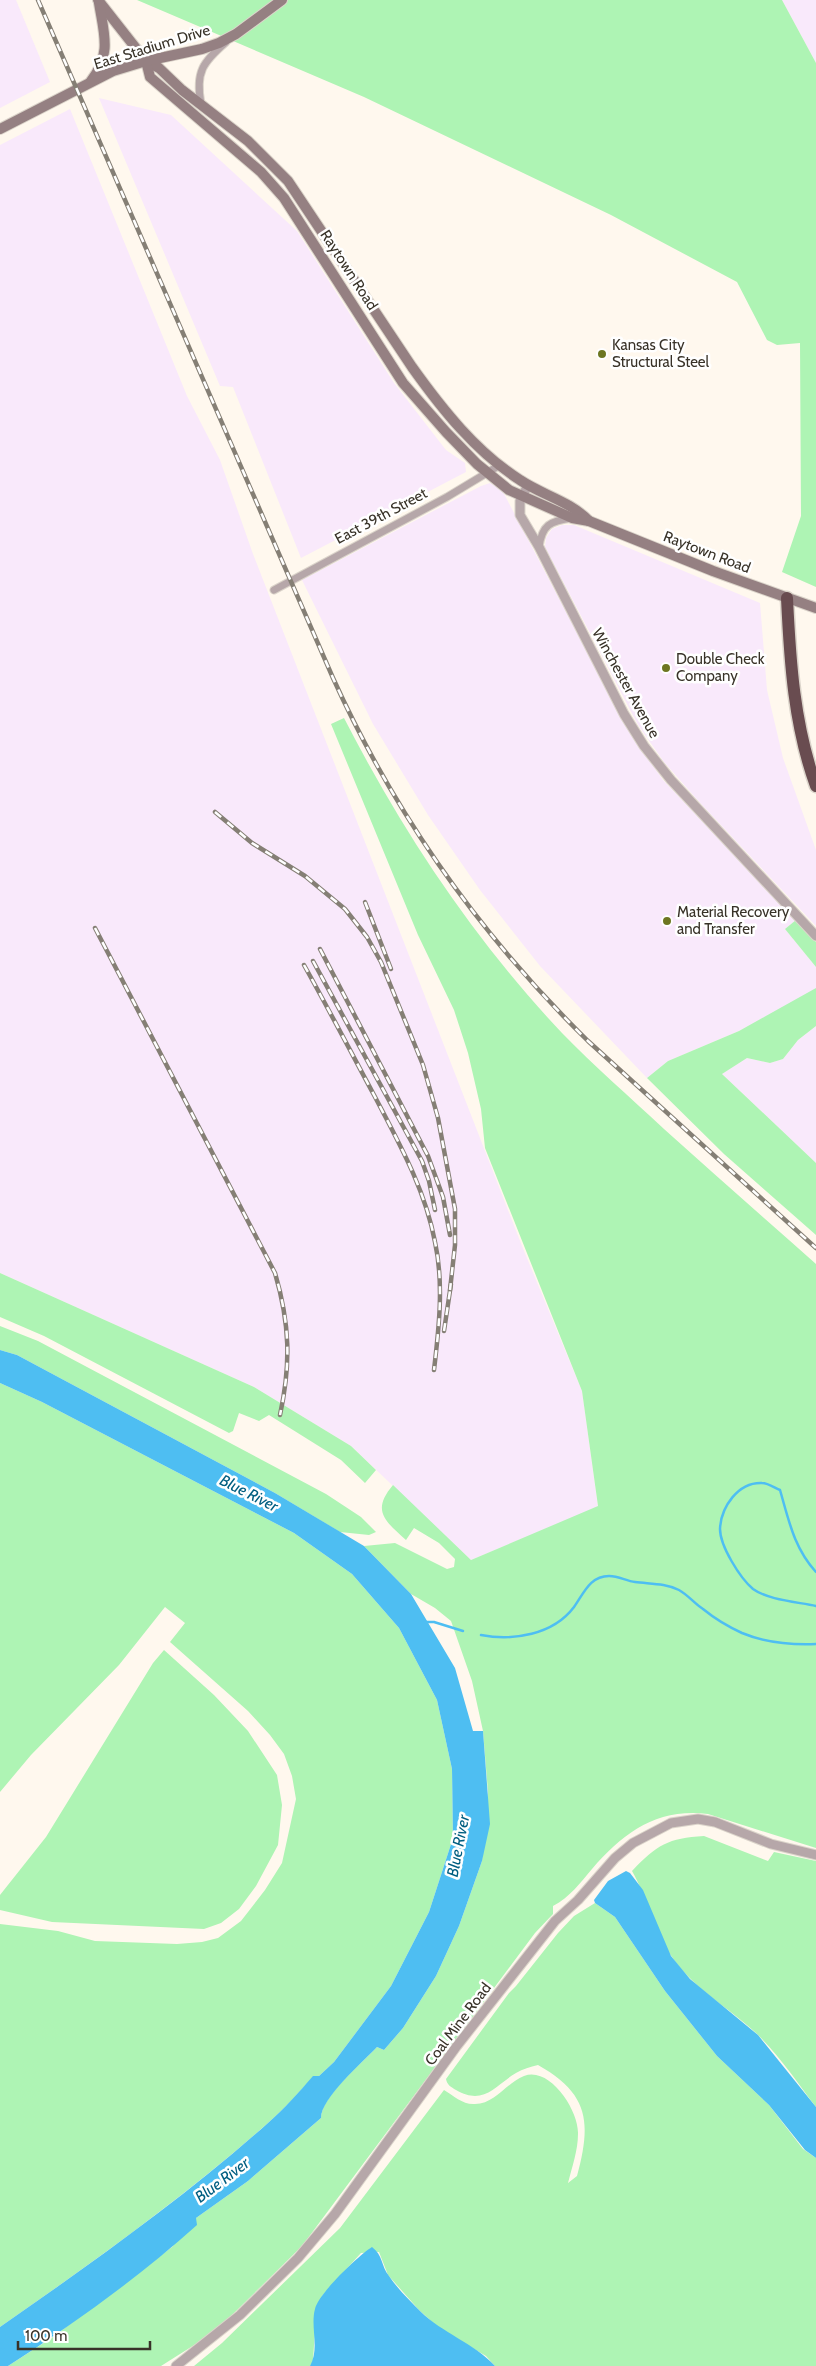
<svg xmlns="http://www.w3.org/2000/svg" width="816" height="2366" font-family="Cabin,sans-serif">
  <rect width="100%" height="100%" fill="#fff8ee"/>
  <g fill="#f9e9fb">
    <path d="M0,0H16L50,82L0,108Z"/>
    <path d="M782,0H816V63Z"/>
    <path d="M99,98L171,115L297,231L394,383L446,450L465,463L466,472L301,558L233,387L220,386Z"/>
    <path d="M70,109L187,396L220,460L253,554L522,1246L582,1391L598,1507L471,1560L351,1446L254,1387L0,1273V145Z"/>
    <path d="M490,483L502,490L627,728L663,780L796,920L785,929L816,967V988L813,991L739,1031L668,1061L647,1078L540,966L480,890L428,815L373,724L302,580L481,486Z"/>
    <path d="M562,525H574L760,603L767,690L783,758L816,850V926L701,804L664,762L638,725L545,547L546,538L552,529Z"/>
    <path d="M816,1026V1163L722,1074L747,1058L770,1063L783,1059L798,1040Z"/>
  </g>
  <g fill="#aef4b4">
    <path d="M137,0H782L816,63V587L782,572L801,516L800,343L777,345L767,340L737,282L611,215L364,97Z"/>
    <path d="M344,718C402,831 474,940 562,1033C594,1066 630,1097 664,1129C714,1174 765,1219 816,1264V1848L708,1814C657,1808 624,1832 592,1869C580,1883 570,1897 553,1906V1914L535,1933L302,2246L227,2320L199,2342L161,2366H8L53,2337L172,2247L196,2218L248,2181L321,2118C321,2097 362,2063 377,2047L384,2050L403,2028L436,1976L459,1926L482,1861L488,1792L483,1731L472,1681L451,1621L435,1608L411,1594L364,1546L395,1543L447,1569L454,1567L455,1559L439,1543L414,1528L406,1540C385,1521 371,1511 393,1485L471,1560L598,1506L582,1391L485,1148L481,1109L468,1053L454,1010L418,935L331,724Z"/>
    <path d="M796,920L816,942V967L785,929Z"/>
    <path d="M816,988V1026L798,1040L783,1059L770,1063L747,1058L722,1074L816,1163V1235L724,1154L647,1078L668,1061L739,1031Z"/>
    <path d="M0,1273L254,1387L351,1446L376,1470L365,1483L341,1460L269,1415L259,1421L239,1413L233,1431L229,1433L44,1336L0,1317Z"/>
    <path d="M0,1326L38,1341L326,1494L361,1517L376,1532L369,1535L340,1532L275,1493L17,1355L0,1350Z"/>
    <path d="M0,1383L42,1402L294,1533L352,1574L399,1628L437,1700L452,1769L453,1838L429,1912L391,1986L334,2062L319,2076L313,2077C299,2092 284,2109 268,2123C184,2197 92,2263 0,2327V1924L58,1931L95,1941L177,1944L202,1942L218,1938L241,1921L265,1890L282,1863L296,1799L292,1776L284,1754L270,1735L248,1711L170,1642L185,1623L165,1607L119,1665L31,1755L0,1792Z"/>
    <path d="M164,1650L214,1695L248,1731L277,1775L282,1805L278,1845L256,1886L239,1909L221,1923L204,1929L52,1922L0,1910V1895L46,1837L153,1663Z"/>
    <path d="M704,1836L768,1861L774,1852L816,1861V2107C797,2082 779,2055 756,2033C729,2008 692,1987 672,1957C656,1934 647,1897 632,1871C657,1845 668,1838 704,1836Z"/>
    <path d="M595,1903L615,1917L665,1991L717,2056L769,2105L803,2149L816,2158V2366H495L486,2356L439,2328L419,2310L388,2275L379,2252L361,2253L322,2296L315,2329L313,2361L310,2366H194L222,2343L340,2228L444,2090C454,2096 463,2105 475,2104C495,2104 506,2083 524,2076C550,2066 579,2111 578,2134C578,2150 572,2167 568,2183L577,2176C591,2124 590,2094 538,2065C530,2067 523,2069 516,2073C494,2086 484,2106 456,2090C451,2087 447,2085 446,2079L509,1993L516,1986L558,1933L574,1916Z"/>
  </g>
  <g fill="#4ebef2">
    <path d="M0,1350L17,1355L275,1493L364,1546L411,1594L455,1668L473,1731H483L490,1824L482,1861L459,1926L436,1976L403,2028L384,2050L377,2047C362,2063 321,2098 321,2118L248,2181L196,2218L197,2225C139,2277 74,2324 8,2366H0V2327C92,2263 185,2197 268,2123C284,2109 299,2092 313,2076H319L334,2062L391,1986L429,1912L453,1838L452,1769L437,1700L399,1628L352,1574L294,1533L42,1402L0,1383Z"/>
    <path d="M626,1871L630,1873L643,1890L671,1956L690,1979L758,2035L816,2107V2158L805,2150L769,2105L717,2056L665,1991L615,1917L595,1903L594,1900L608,1881Z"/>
    <path d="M372,2247C383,2255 381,2266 389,2276C397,2288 410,2301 420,2311C442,2333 474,2343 495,2366H310C320,2348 310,2327 315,2309C318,2294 359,2255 372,2247Z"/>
  </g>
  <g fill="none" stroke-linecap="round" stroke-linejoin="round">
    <g stroke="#4ebef2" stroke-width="2.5">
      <path d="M816,1572C794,1548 789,1521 780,1490C775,1488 768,1483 762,1483C738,1482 721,1507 720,1529C720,1546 740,1578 753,1589C768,1600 798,1602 816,1606"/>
      <path d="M425,1622H434L463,1631"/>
      <path d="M481,1635C513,1641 553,1635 574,1607C584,1593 590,1576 609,1576C619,1576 626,1581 635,1582C650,1584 665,1583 679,1590C688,1595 695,1604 703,1609C714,1618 729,1627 742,1633C766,1643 790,1645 816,1644"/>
    </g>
    <g stroke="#dbd4ca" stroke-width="9">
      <g id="minor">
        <path d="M201,104C195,72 203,62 226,42"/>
        <path d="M539,547C542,525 550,521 572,518"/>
        <path d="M274,590L447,497L500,465"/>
      </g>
    </g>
    <g stroke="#dbd4ca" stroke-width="11">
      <g id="tertiary">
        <path d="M528,485L520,501V515L539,547L624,714L644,746L671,780L816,936"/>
        <path d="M176,2366L240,2315L298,2258L335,2214L456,2047L555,1921L578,1900L615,1858L633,1843L671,1823L698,1819L715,1822L771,1844L816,1855"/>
      </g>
    </g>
    <g stroke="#dbd4ca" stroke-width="12">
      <g id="secondary">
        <path d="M98,0L146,61L159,68L182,90L248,141L288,181L412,367C442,409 476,452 520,480C542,495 570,501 589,521"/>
        <path d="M146,61L150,77L261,172L284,198L403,383L446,432L477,464L509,490L572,518L589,521L713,571L816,608"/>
        <path d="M91,81C112,54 104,34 99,3"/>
        <path d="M0,129L113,71L146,61L202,49L219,43L236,34L282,0"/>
      </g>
    </g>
    <g stroke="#dbd4ca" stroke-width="15">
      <path id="motorway" d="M787,598C790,662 794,725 816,786"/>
    </g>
    <use href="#minor" stroke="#b6a7a9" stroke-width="7"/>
    <use href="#tertiary" stroke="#b6a7a9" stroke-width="9"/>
    <use href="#secondary" stroke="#958082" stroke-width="10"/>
    <use href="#motorway" stroke="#694c50" stroke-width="12"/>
    <g stroke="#857f75" stroke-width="4.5">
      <g id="rail">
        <path d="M38,0L333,678C395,815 481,936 588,1041L816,1248"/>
        <path d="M215,812L252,843L305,876L345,909L367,937L381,962L423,1065L438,1118L455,1209V1245L450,1290"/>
        <path d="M365,902L391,969"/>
        <path d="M95,928L275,1273C290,1324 291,1364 280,1415"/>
        <path d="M320,949L428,1156L443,1197L450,1235"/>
        <path d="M313,961L422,1161L429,1181L435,1210"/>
        <path d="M304,965C328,1008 351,1052 374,1095C399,1143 425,1189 435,1242C444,1283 439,1328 434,1370"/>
        <path d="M444,1331L451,1284"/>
      </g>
    </g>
    <use href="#rail" stroke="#fff" stroke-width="2.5" stroke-dasharray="8" stroke-linecap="butt"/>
  </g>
  <g fill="#6d7621" stroke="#fff" stroke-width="2">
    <circle cx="602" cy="354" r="5"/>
    <circle cx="666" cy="668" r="5"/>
    <circle cx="667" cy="921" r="5"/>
  </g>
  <g text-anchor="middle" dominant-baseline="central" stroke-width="5" stroke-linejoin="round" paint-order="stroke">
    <g font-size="15" fill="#383228" stroke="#fff">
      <text transform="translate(152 47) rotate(-17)">East Stadium Drive</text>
      <text transform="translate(349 270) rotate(57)">Raytown Road</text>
      <text transform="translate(381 516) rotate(-28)">East 39th Street</text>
      <text transform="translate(707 552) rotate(21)">Raytown Road</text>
      <text transform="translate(626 683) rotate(61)">Winchester Avenue</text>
      <text transform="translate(458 2024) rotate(-53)">Coal Mine Road</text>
    </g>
    <g font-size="15" fill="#383228" stroke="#fff" text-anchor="start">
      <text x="612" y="345">Kansas City<tspan x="612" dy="17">Structural Steel</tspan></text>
      <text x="676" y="659">Double Check<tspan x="676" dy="17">Company</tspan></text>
      <text x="677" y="912">Material Recovery<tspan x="677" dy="17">and Transfer</tspan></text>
    </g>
    <g font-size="16" font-style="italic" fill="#005e81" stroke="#fff">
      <text transform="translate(249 1493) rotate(27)">Blue River</text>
      <text transform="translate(458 1846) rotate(-79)">Blue River</text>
      <text transform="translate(222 2180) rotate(-37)">Blue River</text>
    </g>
  </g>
  <path d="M18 2341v8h132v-8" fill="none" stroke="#383228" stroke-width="2.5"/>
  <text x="25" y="2341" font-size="15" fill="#383228" stroke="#ffffff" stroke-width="4" paint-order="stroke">100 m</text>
</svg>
